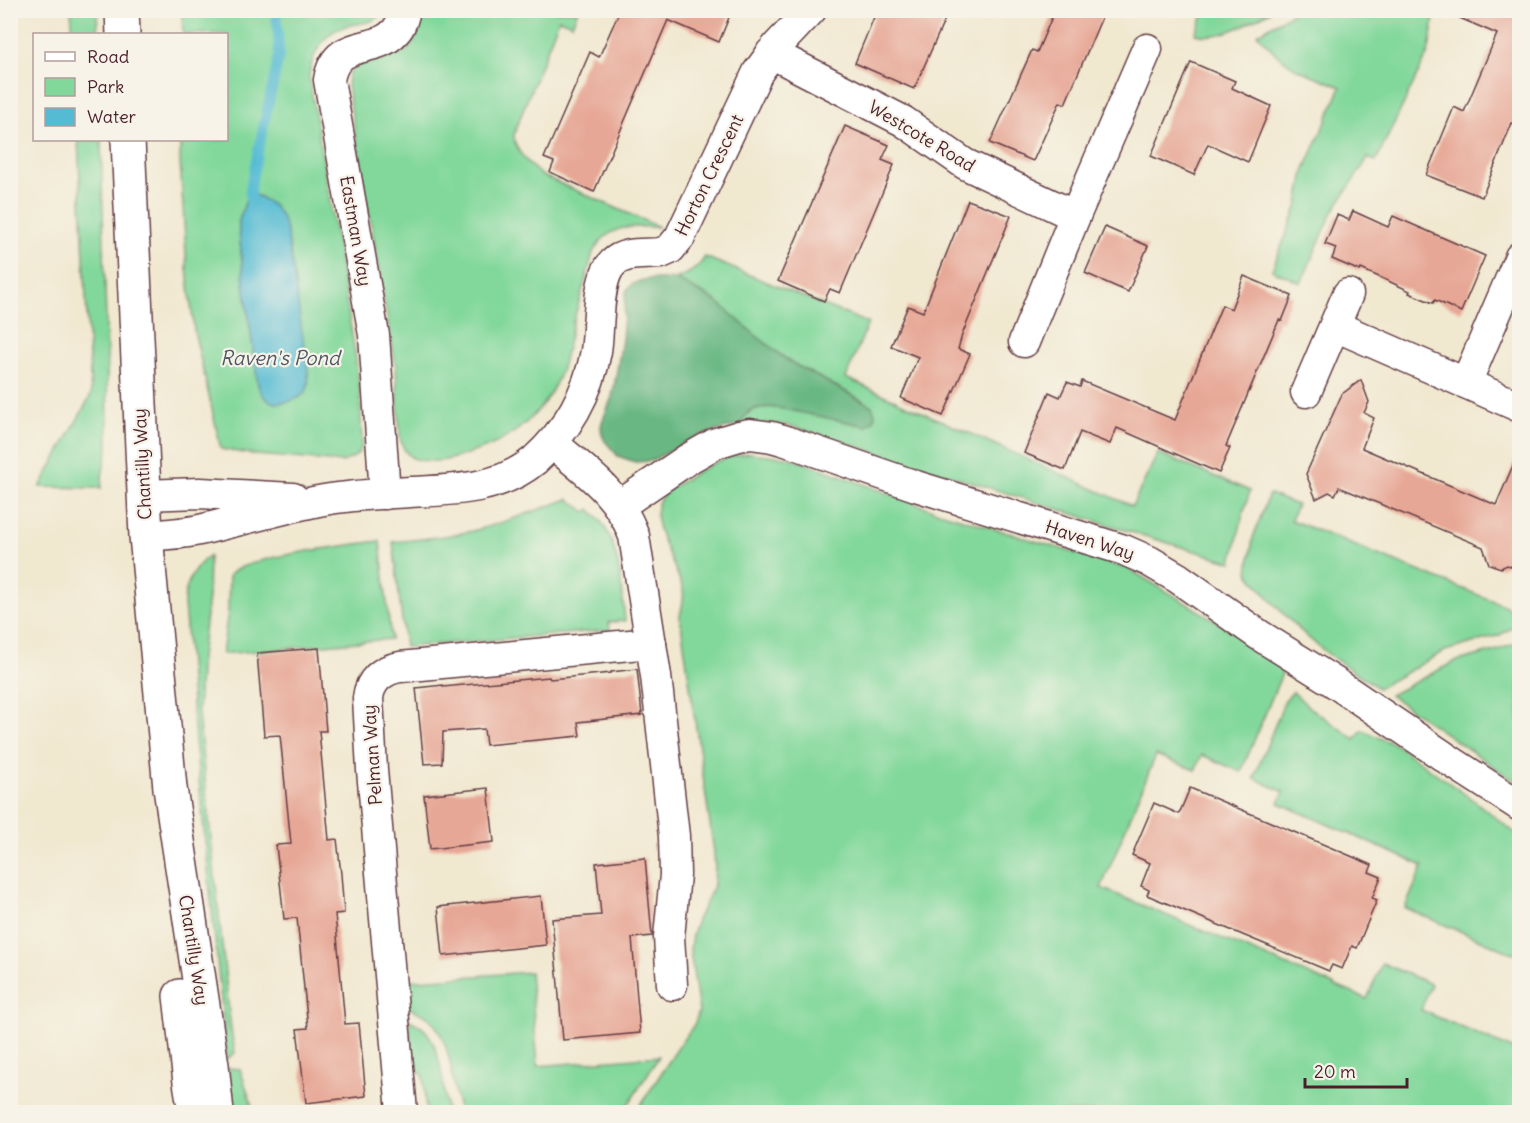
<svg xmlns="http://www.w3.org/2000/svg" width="1530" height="1123" font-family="Delius,sans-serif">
  <rect width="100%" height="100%" fill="#f7f3e8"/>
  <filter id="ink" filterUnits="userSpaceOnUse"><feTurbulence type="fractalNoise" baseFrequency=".0167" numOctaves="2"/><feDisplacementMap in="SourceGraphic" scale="12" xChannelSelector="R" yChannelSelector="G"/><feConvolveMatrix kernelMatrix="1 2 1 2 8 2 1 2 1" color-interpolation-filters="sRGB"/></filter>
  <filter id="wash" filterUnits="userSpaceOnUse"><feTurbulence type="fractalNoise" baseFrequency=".008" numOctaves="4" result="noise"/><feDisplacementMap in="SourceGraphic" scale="24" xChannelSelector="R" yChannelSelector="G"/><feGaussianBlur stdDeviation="1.35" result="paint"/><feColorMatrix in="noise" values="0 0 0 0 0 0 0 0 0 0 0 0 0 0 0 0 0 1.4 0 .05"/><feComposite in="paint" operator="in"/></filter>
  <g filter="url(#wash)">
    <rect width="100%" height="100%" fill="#f1e8d0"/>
    <g fill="#82d89b" stroke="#667c63" stroke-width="1.5" fill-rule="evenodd">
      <path d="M71,11H97L98,34H73Z"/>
      <path d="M182,11H382C375,26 357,22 343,27C322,34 312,55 309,76L355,353L360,393L362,445C359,456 352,459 342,462L257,455L221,449L194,330L187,268L180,161V140H226V34H183ZM246,200L289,401C271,404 267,400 258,385L244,282L239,230V221Z"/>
      <path d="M423,11H578L572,24L559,19L517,126C516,129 515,132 514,135C513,149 531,167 541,175L659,227C631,227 609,223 593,252C587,276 580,299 573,322C569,338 566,355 561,371C546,411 514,440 473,452C462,456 450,460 438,461C416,461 406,461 400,438L396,368L347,86C348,47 391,69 410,47C419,36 420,23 423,11Z"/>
      <path d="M1205,11V10L1271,11C1249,22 1221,41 1195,34Z"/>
      <path d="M1296,11H1435L1430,44L1428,53L1376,161L1368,158L1332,213L1301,283L1272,270L1298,205L1304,171L1341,87L1295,68L1278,56L1257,34Z"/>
      <path d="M78,140H101L107,359L108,449L103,470L101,488L40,487L91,395Z"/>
      <path d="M705,257L868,323L846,378L1132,506L1158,453L1250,491L1243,514L1232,562L1128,531L795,427C776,422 758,423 739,425C742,419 746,414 751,411C775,399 839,422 866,426L864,401L790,362L754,334L721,305L711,298L675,279C688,274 698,269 705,257Z"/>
      <path d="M749,453L786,457L809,464L936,511L1128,569L1139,575L1253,643L1275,661L1283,671L1241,772L1202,755L1195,770L1156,755L1101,888L1367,999L1382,963L1431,984L1421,1010L1519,1052V1112H636L681,1043L694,1025L699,1012L690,950L692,935L697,920L710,894L714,884L715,868L714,852L680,617C681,609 685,598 683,590C678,568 649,525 658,503C663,492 676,485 686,479C706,466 725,456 749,453Z"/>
      <path d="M1269,494L1297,505L1291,520L1506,606L1519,623L1500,635L1445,651L1378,688C1363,677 1346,667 1331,656C1301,634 1270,602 1248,572L1253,538Z"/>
      <path d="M569,499L586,512L590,509C594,514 599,518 602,523C620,548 622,592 625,621L609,622L610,630L405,647L393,542C420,539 449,537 476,530C508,522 538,509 569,499Z"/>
      <path d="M380,541L391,639L222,654L228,611L229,575C246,556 352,545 380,541Z"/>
      <path d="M209,556L208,597L200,667L198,714L231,1030L235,1053L227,1059L195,740L184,603C185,584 194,567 209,556Z"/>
      <path d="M1519,642V784L1390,695L1454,662L1498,650Z"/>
      <path d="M1293,692L1309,707L1355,739L1362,730L1396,745L1476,802L1519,836V956L1405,908L1423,866L1279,803L1284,792L1254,778L1285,700Z"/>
      <path d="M530,972L538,1066L659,1056L630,1102L622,1112H460C450,1081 454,1046 431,1020C425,1013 414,1012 407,1006L405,981Z"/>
      <path d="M409,1020C415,1023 421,1025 425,1030C442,1049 443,1088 447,1112H426L423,1075L412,1066Z"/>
      <path d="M228,1068L240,1069L254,1112H234Z"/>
    </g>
    <path fill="#69b883" stroke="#5a6c57" stroke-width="1.5" d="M675,279L711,298L721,305L754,334L790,362L872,406L875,414L874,420L866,426L784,409L770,407L758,408L749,411L739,425L698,436L651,461L635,462L618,456L605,441L602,435L601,427L602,422L612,397L616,376L622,339L626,292C634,275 659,280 675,279Z"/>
    <path fill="#55bbd3" stroke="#506d7f" stroke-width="1.5" d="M255,195C275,203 282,213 287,233C293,268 298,304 303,339C305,351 310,375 308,386C305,399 284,405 272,402C264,399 260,392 258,385L244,282L239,230V221L246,200L250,196Z"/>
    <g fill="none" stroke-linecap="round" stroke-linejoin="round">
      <path stroke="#55bbd3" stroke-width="10" d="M251,211L250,190L252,179L279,56L278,29L275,10"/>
    </g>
    <g id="blocks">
      <g fill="#e7a796">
        <path d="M620,10H732L719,42L668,20L594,192L550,172L554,162L544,158L590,52L599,57Z"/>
        <path d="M877,10H949L914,89L855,63Z"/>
        <path d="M1055,10H1105L1065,104L1060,102L1033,161L990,143L1032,50L1037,52Z"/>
        <path d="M1441,10H1520V126L1512,123L1482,197L1426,175L1454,107L1464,112L1497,34Z"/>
        <path d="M1191,62L1235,81L1232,88L1271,106L1248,162L1208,144L1194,175L1151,156Z"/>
        <path d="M845,126L889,145L882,160L894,165L840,293L830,289L824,301L778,281Z"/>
        <path d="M968,200L1011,216L962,335L958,349L970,354L943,416L901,398L918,357L891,346L908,306L923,312Z"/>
        <path d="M1353,211L1388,227L1393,216L1485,256L1461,312L1435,300L1433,303L1409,293L1410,291L1386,280L1361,269L1360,271L1332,259L1336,248L1325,244L1337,215L1349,220Z"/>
        <path d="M1105,227L1148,246L1128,292L1085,273Z"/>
        <path d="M1244,276L1292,296L1282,321L1279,320L1226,446L1230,448L1219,473L1117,428L1110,444L1080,432L1065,470L1024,453L1049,392L1060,397L1067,382L1080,387L1082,381L1175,420L1222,305L1231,309Z"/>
        <path d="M1361,380L1369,402L1364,413L1374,418L1362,448L1496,505L1520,449V551L1513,567L1507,565L1501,568L1489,564L1483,547L1339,487L1335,495L1329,492L1316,499L1306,474L1342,394Z"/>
        <path d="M319,648L326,731H319L329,840L337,839L341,874L344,913L335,914L345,1024L359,1023L366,1096L306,1103L297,1029L308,1028L297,918L284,919L276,845L291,844L280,735L264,736L257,653Z"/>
        <path d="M637,669L642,715L578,722L580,736L486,745L484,729L443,732L442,763L424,764L416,688L443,685V687L549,677L550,679L611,673V672Z"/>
        <path d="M488,788L494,842L430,849L424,795Z"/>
        <path d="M1190,788L1372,865L1369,872L1381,877L1372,898L1377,900L1357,948L1352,946L1342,969L1332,965L1329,971L1147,895L1149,890L1141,886L1150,863L1132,855L1154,803L1179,814Z"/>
        <path d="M645,858L652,936L632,938L640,1033L563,1040L552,919L601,915L596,863Z"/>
        <path d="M541,896L546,945L443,956L438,907Z"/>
      </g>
    </g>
  </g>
  <g filter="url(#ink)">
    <use href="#blocks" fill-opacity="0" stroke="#633d44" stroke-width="1.5"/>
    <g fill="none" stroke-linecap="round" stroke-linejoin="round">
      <g stroke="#633d44" stroke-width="33">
        <g id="minor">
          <path d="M771,53L903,121L965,164L1075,216"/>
          <path d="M1335,326L1520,407"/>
          <path d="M1024,342L1075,216L1147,49"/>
          <path d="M1466,383L1520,257"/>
          <path d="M1306,392L1348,294"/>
          <path d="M552,443C585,471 619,493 634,536L656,676L674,836L675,875L669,937L672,985"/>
          <path d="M385,494L374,335L329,80C336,37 374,55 395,32C401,26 403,18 405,10"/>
          <path d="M143,495L200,493L293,498"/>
          <path d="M619,506L688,459L716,443L739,436L750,434L772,437L783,440L916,486L1124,550L1149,561L1178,578L1259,635L1334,682L1452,762L1520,806"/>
          <path d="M146,536C165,534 185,534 204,529C232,522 260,515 288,508C300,505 312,502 324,500C352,495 381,494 410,492C454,490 499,490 535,460C566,432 589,393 596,351C600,328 596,279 613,263C625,251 645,255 661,253L670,249L680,237L758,72L777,46L811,10"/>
          <path d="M402,1112L372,770L368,698C370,680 382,670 400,667L651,643"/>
        </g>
      </g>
      <g stroke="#633d44" stroke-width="36">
        <g id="tertiary">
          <path d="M122,10L123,34"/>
          <path d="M128,140L146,536L170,788L212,1065L217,1112"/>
          <path d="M180,996L190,1082L195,1112"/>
        </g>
      </g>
      <use href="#minor" stroke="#fff" stroke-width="30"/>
      <use href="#tertiary" stroke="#fff" stroke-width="33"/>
    </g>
  </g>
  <g text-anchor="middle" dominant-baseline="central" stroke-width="4.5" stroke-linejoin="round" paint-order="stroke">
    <g font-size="18" fill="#4a1f2b" stroke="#f7f3e8">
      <text transform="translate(922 136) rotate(31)">Westcote Road</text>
      <text transform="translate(709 175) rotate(-64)">Horton Crescent</text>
      <text transform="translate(356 231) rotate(80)">Eastman Way</text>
      <text transform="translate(142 464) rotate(-93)">Chantilly Way</text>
      <text transform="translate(1090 540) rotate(18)">Haven Way</text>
      <text transform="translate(372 755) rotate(-94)">Pelman Way</text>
      <text transform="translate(194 950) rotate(81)">Chantilly Way</text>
    </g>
    <g font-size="20" font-style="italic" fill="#4e5666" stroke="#f7f3e8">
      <text x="280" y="357">Raven's Pond</text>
    </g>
  </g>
  <rect width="1530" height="1123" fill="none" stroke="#f7f3e8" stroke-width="36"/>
  <rect x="33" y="33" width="195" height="108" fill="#f7f3e8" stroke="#b29e9c" stroke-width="1.5"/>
  <rect x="45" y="52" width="30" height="9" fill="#ffffff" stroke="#b29e9c" stroke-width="1.5"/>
  <text x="87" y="63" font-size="18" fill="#4a1f2b">Road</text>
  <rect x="45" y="78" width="30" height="18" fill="#82d89b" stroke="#b29e9c" stroke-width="1.5"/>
  <text x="87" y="93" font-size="18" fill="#4a1f2b">Park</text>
  <rect x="45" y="108" width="30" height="18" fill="#55bbd3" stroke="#b29e9c" stroke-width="1.5"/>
  <text x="87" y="123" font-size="18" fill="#4a1f2b">Water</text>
  <path d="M1305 1078v9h102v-9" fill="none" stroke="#4a1f2b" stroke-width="3"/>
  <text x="1314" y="1078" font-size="18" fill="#4a1f2b" stroke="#f7f3e8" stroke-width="4.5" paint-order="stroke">20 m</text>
</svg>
